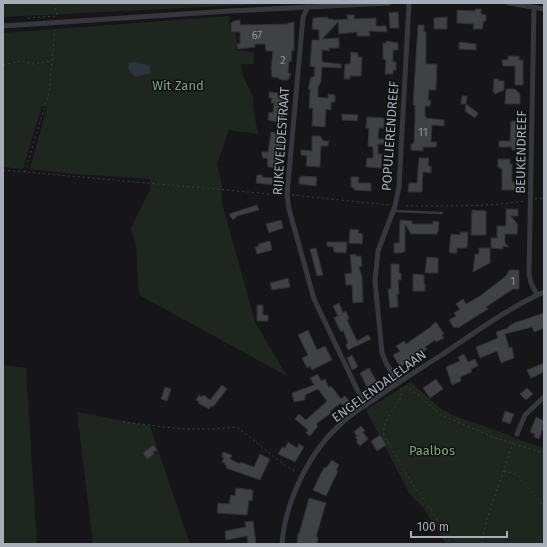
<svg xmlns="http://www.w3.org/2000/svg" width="547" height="547" font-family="'Fira Sans',sans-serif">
  <rect width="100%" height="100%" fill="#161618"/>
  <g fill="#1e261f">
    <path d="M3,3H288L3,17Z"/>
    <path d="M229,16L230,32L236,33L237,50L254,52V64H241L243,76L253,97V107L258,134L229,130L217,164L222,185V203L255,322L287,376L139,295L136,246L131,228L150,190L151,179L75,174L30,169L47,107L42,106L23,169L3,167V33Z"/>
    <path d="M3,365L26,368L37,544H3Z"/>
    <path d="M411,382L440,408L452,415L509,435L517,439L544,448V544H446L422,506L409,493L366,410Z"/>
    <path d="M77,412L150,426L190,544H93Z"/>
  </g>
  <path fill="#2c353c" d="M135,62L149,65L151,73L135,77L128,69L129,63Z"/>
  <g fill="#404145" stroke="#303034">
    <path d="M475,9H481V14L486,15V21H484L482,29H473L474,24L457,23V10L475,11Z"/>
    <path d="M398,12L399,28H390L389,13Z"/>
    <path d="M347,15H354V19L376,18V26H386L387,32L369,31L370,36H357V32L339,34L338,22L322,39L339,38V48H329V51L322,50V62L341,64V68L322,67L321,82L318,87V97L328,98V94L335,95V102H331V110L326,109L325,127L312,126L313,108H309L310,89H308L311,77H314L315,67L310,66L312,40H319V30L312,29L313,18L328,17V19H333V20L348,19Z"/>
    <path d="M447,17V29H434V18Z"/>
    <path d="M240,20V25L288,24V23L294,22V51L292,50L291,62L289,61L288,73H290V76L288,80H283L279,79V78L272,77L271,67L273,51H266L265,44H255V47L238,49L237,44H240V32H231V23L234,21Z"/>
    <path d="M418,25H424V32H426V64H437L436,90H429L428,100H431L430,106H425V116H426V118L444,120V126L432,125L431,142H437L436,147H423V151L411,150V144H413L414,142L415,120V105H413Z"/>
    <path d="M386,41L398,43V50H393V62H396V70H393V74H385L386,60L383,59V43H386Z"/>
    <path d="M459,42L476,44V50L459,49Z"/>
    <path d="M351,52L358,53V57H362L361,76H350V79H344L345,64H350Z"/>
    <path d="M508,56H519V60H523V85H515V66H503L502,60H508Z"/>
    <path d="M494,79H499V81H504V90L495,94L493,91Z"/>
    <path d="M506,89H515L520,94V104H505Z"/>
    <path d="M269,92L278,93V97L287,98L284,123L281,168L268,167L267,158H263L262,155V152H268L271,132L276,133L277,122L268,120L269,112L273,113L274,103H271L272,98H269Z"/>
    <path d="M462,96H467L466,104L478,113L475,118L465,111L466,104H461Z"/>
    <path d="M342,114L358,115L357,121L342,120Z"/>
    <path d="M367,117L384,118V128H379L378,139H387V144H378V154H382L381,168L366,167L367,158H373V147L368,146L369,128H366Z"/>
    <path d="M511,121H518L519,150H512V147H499V141H510Z"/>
    <path d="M312,136H320L324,141H329L328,146H321L320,167L306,166L307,156L301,155V150L312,151Z"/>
    <path d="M419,158H429L428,166H431V173L423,172L422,192H408L409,183H417Z"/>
    <path d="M498,159H510V164H512V182L516,183V190H502V169L498,167Z"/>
    <path d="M257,175H262V177L274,178L273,185L256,183Z"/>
    <path d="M301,176L317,177L316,186L299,184V177L301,178Z"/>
    <path d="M351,177H359L358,183H371V191L354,190V188L351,187Z"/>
    <path d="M257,205L259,210L237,216L233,220L229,214Z"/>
    <path d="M506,209H518V216H511L518,225L517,234H505V243L509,247L503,246V249L491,248V238H497V226H506Z"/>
    <path d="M472,210L486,211V235H471Z"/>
    <path d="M281,220L283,228L269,233L266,224Z"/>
    <path d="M400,220L412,221V224H433V221L439,222L438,232H437V234H411L405,224V252H402V253H394V243H399Z"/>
    <path d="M350,229L359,230L358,233L363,234L362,244L349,243Z"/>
    <path d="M460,232H468L467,248H457V253H451L449,252L451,234L460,235Z"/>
    <path d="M270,241L272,250L257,254L255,247L259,246L258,244Z"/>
    <path d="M327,242H347L346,253L334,252L333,247L327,246Z"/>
    <path d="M316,248L323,275L317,276L310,249Z"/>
    <path d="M479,248H490V263L473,272L475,254H478L479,253Z"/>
    <path d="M355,254L356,256H361L362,266L359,267L362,277L363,302L353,303L352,285H346L345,274L352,273L350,255Z"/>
    <path d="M427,257L438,258V273H425Z"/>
    <path d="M391,264H399V273H401V280H398L399,294H397L398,307L390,308L388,289H391Z"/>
    <path d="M509,270H519V289H513L486,307L488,309L458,328L456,327L454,328L449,320L456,316L454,313L460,309L456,304L463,299L466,304L480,296L506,276Z"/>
    <path d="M413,274L424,275V284H425V291H413Z"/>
    <path d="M288,278L290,287L272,290L270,283Z"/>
    <path d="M339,303L343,313L346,311L349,319L347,320L357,341L368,335L371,339L348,350L346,345L348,343L343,330L341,332L334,318L338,316L333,306Z"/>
    <path d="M257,305H263V315H268V321H257Z"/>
    <path d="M544,313V328L534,332L532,327L505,334L509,348L512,347L514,358L501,363L497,351L480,358L476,347L498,338L496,332L508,328V327L514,323Z"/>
    <path d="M436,322L444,334L442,335L444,338L436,342L435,340L425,347L427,349L400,367L393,355L400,351L396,346L404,341L406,344L432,326H431Z"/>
    <path d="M308,330L317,350L325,346L332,360L312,370L310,366L307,368L302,358L308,355L298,335Z"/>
    <path d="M464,354L468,362L475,359L478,366L471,369L472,372L460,377L461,381L452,385L446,367L460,361L458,357Z"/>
    <path d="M352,355L358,367L352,370L347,358Z"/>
    <path d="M544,363V372L531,378L527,370Z"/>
    <path d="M369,368L377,382L367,387L360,373Z"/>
    <path d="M318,374L321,381L325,379L329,388L331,386L341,399L345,396L349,401L343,405L341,403L330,411L331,413L316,424L318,426L310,436L306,433L308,430L295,419L299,414L306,420L327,401L318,389L305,395V400L294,402L292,393L314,385L310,378Z"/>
    <path d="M436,379L443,389L430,398L423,388Z"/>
    <path d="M222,385L227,389L213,407L211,406L209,409L198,403L199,402L196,400L199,395L202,397L204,395L210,400Z"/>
    <path d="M165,387L171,389L167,401L161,399Z"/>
    <path d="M527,388L533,394L526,400L520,394Z"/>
    <path d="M505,411L514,414L510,424L502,421Z"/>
    <path d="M536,417L544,421L542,427L543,428L539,439L534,437L535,434L530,432Z"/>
    <path d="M361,426L365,431L363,432L368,439L360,446L356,441L358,440L355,437L357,436L354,432Z"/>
    <path d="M380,435L386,445L377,451L371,441Z"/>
    <path d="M288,442L297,448L299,444L304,447L295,462L278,454L282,447L285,448Z"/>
    <path d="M153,445L157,450L153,452L154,454L147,459L143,453Z"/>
    <path d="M223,452L232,455L230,459L240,464V462L254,467L260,454L270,459L260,480L226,468L227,466L225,465V463L222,462L224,458L222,457Z"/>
    <path d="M332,460L339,465L336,470L338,471L326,496L313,490L321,473L325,467L326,468Z"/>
    <path d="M236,488L253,490L252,501L249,500L247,515L217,513L218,503L229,504L231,495L235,496Z"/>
    <path d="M309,498L326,503L316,537H318L317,544H297L298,533L299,534Z"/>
    <path d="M253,521L256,544H248L247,536L226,540L225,531L246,527L245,522Z"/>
  </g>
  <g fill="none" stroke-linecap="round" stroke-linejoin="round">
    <g stroke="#3d3f44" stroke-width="1" stroke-dasharray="2 3" stroke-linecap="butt">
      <path d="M54,3L57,16"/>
      <path d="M28,18L56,16"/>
      <path d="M3,65L22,61L33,64L52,61"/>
      <path d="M3,170L281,195"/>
      <path d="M25,172L49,92L55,29"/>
      <path d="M292,195L389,205"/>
      <path d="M535,199L544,198"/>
      <path d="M406,206C445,206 485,207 524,201"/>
      <path d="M405,386L418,395L441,415L498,439L544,453"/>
      <path d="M401,388C405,407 381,412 384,436L415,488L433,513L451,544"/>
      <path d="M123,422L181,429H213L237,427L282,463L297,473"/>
      <path d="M504,471L516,474L544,506"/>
      <path d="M481,544L487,519L514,440"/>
      <path d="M535,544L544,537"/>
    </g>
    <path stroke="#37383d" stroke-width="2.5" d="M394,211L442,213"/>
    <g stroke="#37383d" stroke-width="5">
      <path d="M509,3L544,9"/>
      <path d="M308,7L303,17L287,195L289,209L314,299L365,406"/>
      <path d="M534,7L529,274L531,283L537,295"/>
      <path d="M3,26L229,11L389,3"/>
      <path d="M399,382L387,365L382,353L375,281L378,251L395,206L399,187L409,3"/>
      <path d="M517,434L525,415L544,397"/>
      <path d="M282,544C285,501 310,450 343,422C353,413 364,406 375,399C397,383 420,369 443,354C476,332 508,308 544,292"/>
    </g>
  </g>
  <g text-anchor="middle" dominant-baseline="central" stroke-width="3" stroke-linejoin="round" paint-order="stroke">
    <g font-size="11" fill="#8e929b">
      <text x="257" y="35">67</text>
      <text x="283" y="60">2</text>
      <text x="423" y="132">11</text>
      <text x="513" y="281">1</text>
    </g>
    <g font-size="13" fill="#7fa381" stroke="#111113">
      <text x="178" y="85">Wit Zand</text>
      <text x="432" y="450">Paalbos</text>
    </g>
    <g font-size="13" fill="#a8adb8" stroke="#111113">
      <text transform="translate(390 136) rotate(-86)">POPULIERENDREEF</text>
      <text transform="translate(281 141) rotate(-86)">RIJKEVELDESTRAAT</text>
      <text transform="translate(521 152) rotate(-89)">BEUKENDREEF</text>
      <text transform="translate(379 386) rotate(-36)">ENGELENDALELAAN</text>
    </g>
  </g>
  <rect width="547" height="547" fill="none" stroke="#a8adb8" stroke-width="8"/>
  <path d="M411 531v6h96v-6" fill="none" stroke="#a8adb8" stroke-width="2"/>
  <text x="417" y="531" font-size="12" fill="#a8adb8" stroke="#111113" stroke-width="3" paint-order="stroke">100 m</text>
</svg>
